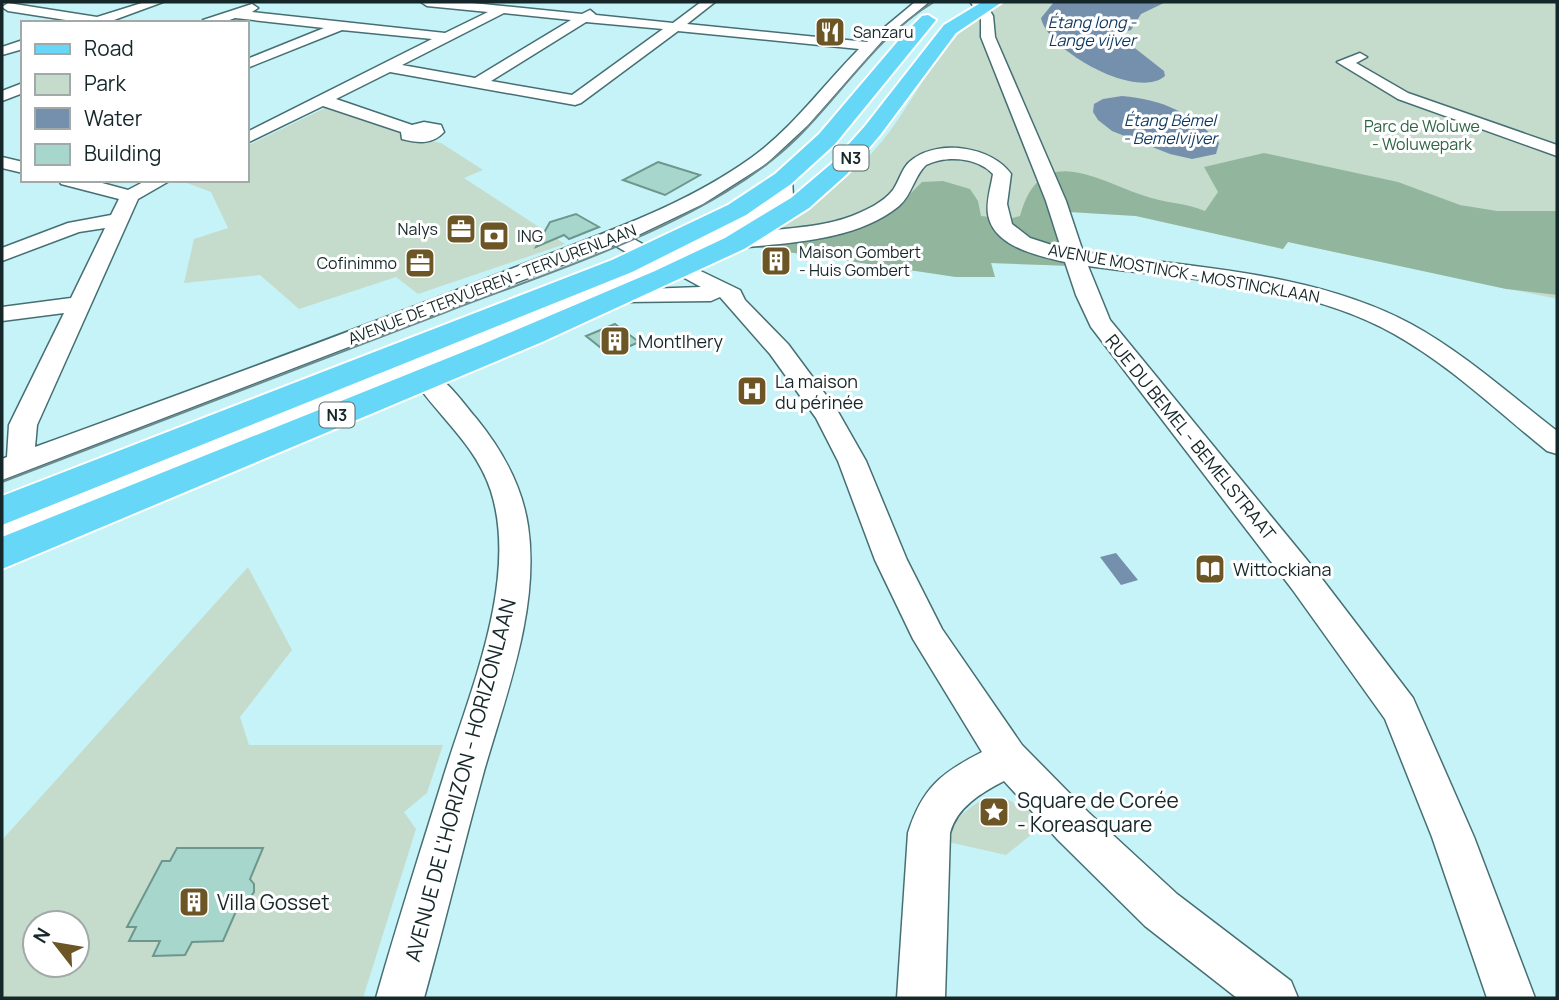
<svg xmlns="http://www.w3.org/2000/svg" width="1559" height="1000" font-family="Manrope,sans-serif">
  <rect width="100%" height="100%" fill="#c6f3f7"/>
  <g fill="#c5dccc" fill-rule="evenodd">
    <path d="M1004,2H1557V299L1288,242L1283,249L1136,216L1053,211L1073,266L991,263L995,277H956L754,247C794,217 837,189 872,153C918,104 938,30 1004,2Z"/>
    <path d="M327,107L415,138L441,143L483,170L464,178L565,244L418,294L396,277L299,309L260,275L184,283L194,239L228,228L211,192L179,180H247V146Z"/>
    <path d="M608,260L612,263L2,503V494Z"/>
    <path d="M248,567L292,650L240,717L249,745H443L427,793L404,812L416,829L363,998H2V840ZM35,923H77V965H35Z"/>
    <path d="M987,797L1007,799L1048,821L1006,855L944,841C954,819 966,809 987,797Z"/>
  </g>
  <path fill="#92b69d" d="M1264,153L1398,182L1460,205L1497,211H1557V295L1506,289L1288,242L1283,249L1136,216L1053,211L1073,266L991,263L995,277H956L754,247L843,227L895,209L922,182L943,181L970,189L978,201L981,216L1009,219L1020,216C1040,142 1093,178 1142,195C1162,203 1183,202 1205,211L1218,192L1204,167Z"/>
  <g fill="#7590ad">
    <path d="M1054,2H1166L1141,14L1131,30L1125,32L1122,38L1164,71L1165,76C1137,101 1047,50 1041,18Z"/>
    <path d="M1122,96C1161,99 1193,113 1219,143L1216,154L1192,159L1170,154L1112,131L1098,120L1093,112L1094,104L1103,99Z"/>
    <path d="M1116,553L1138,580L1121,585L1100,557Z"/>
  </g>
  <g fill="#a7d7cc" stroke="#6d968c" stroke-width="2">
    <path d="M658,162L700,175L665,195L623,180Z"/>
    <path d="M576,214L599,227L569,239L564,235L536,247L550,222Z"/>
    <path d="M615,324L639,342L610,355L586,336Z"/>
    <path d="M177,848H263L250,879L254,884V892L248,901L237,909L223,941L192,942L185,955L153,956L160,941H129L136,927H127L162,861H170Z"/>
  </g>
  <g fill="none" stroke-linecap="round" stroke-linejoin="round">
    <g stroke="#466f73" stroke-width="3">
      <g id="minor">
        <path d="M145,2H163L114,20L117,23H85L8,11L2,7L8,3L97,17Z"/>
        <path d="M421,2H462L582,14L590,10L596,15L673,23L701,2H715L687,24L867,42L915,2H929L883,40L808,125L766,164L703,204L632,238L662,255L735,219L774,194V179L783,173L792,179L793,196L790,200L729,237C770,227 812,231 852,216C866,210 883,203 893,190C900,180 902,166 913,159C940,139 992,147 1011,174L1007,204L1012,224L1030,238L1061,248L1046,201L981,37V16L971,3L985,2L993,16L995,37L1066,201L1083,252C1192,268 1312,271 1411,324C1464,353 1509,394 1557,431V454L1547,451C1497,411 1451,366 1394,334C1303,283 1190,280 1088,266L1110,320L1316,571L1413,698L1474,837L1535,998H1487L1432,837L1385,719L1292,589L1091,327L1076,295L1065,262C1039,256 993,247 988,214C986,201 991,187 993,174C977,157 946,155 926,165C914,176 912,195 899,206C856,241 788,243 736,248L729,246L726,242L728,238L682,262L740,290L745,300L788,344L837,410L866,461L907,560L942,629L1022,745L1088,812L1177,894L1291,981L1298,998H1237L1145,926L1058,840L1004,781C981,793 957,807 950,833L945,998H897L908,833C922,788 941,773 982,752L913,639L875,560L838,461L816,418L770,354L720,297L711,301L624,302L616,300L613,295L616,291L2,542V519L645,263L614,245L2,480V459L7,457L9,425L64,313L2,321V307L71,298L105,228L79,232L2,261V248L68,223L111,215L119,199L61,184L59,180H91L128,190L147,180H171L138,199L37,425L35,447C194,389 353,331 511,269C594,236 678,210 751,158C793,128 823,85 859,49L678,31L581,103L575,105L390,72L336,99L412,125L424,122L441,125L444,132C432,145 418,143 402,139L401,132L323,106L247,143V132L432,39L342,30L247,68V59L324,28L235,18L221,23H202L203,20L252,4L258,8L252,12L445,33L488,12L427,6ZM504,13L571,20L475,78L402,65ZM586,22L663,29L572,95L491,81ZM664,271L677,274L701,287L618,290Z"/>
        <path d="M23,40V49L2,55V47Z"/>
        <path d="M1360,53L1367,57L1356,63L1408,93L1557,145V156L1398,99L1337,62Z"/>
        <path d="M23,83V93L2,101V91Z"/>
        <path d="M2,157L23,162V173L2,168Z"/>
        <path d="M426,371C445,376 463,403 476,418C502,450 522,485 528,526C540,608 506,694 484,771C463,847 445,923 424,998H376C397,924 421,849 444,775C470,691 519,579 491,491C476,445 440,418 413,379L417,374Z"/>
      </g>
    </g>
    <g stroke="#fff" stroke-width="4">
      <g id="major">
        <path d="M982,2H1002L956,33L880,135L847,174L809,208L744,249L542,342L2,569V537L483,344L655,271L725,238L791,198L831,164L865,126L944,25Z"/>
        <path d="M928,15L936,20L835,144L791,184L746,215L632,272L2,525V496L612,260L728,205L775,174L819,134L904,34L922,16Z"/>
      </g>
    </g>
    <use href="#minor" fill="#fff" fill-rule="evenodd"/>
    <use href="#major" fill="#66d7f6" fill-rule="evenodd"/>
    <path stroke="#6c8a8d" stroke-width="2" d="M2,482C150,425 298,368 446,312C540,276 640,244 726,192C752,176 777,158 798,137C844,91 877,36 934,2"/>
  </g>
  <defs>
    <g id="restaurant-square" transform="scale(1.575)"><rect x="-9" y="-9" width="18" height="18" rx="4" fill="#6d5626" stroke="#fff"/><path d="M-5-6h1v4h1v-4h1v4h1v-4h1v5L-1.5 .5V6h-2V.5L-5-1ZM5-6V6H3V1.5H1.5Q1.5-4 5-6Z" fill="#fff"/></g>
    <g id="office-square" transform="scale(1.575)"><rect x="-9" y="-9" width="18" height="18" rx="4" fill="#6d5626" stroke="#fff"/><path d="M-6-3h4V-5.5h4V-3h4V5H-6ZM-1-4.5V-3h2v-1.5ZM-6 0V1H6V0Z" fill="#fff"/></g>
    <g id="bank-square" transform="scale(1.575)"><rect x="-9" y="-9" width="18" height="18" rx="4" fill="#6d5626" stroke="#fff"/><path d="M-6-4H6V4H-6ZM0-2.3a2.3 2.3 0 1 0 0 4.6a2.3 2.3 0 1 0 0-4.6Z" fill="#fff"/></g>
    <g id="building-square" transform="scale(1.575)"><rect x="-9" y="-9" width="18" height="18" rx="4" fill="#6d5626" stroke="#fff"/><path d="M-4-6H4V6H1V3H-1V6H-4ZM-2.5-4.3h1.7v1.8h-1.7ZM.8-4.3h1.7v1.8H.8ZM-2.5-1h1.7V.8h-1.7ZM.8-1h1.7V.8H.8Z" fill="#fff"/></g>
    <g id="hospital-square" transform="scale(1.575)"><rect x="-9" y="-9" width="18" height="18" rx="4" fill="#6d5626" stroke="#fff"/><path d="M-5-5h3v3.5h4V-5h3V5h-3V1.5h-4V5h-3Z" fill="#fff"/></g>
    <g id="library-square" transform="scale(1.575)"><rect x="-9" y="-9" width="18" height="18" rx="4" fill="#6d5626" stroke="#fff"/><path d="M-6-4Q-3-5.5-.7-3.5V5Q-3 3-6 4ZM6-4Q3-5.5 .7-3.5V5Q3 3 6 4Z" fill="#fff"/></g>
    <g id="sight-square" transform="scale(1.575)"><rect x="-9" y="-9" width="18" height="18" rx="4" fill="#6d5626" stroke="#fff"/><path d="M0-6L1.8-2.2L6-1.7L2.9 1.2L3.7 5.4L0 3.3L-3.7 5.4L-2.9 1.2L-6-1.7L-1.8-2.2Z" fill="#fff"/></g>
  </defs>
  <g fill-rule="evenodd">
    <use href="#restaurant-square" x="830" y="32"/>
    <use href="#office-square" x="461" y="229"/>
    <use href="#bank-square" x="494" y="236"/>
    <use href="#building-square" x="776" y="261"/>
    <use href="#office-square" x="420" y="263"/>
    <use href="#building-square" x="615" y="341"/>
    <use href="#hospital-square" x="752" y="391"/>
    <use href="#library-square" x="1210" y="569"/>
    <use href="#sight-square" x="994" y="812"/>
    <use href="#building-square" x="194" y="902"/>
  </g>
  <g text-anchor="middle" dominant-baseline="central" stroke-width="6" stroke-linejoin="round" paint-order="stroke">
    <g font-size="16" font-style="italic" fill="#0c375e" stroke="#fff">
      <text x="1092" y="22">Étang long -<tspan x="1092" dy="18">Lange vijver</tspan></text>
      <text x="1170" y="120">Étang Bémel<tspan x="1170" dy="18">- Bemelvijver</tspan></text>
    </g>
    <g font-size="16" fill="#162729" stroke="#fff" text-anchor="start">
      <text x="853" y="32">Sanzaru</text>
      <text x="438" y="229" text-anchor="end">Nalys</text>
      <text x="517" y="236">ING</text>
      <text x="799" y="252">Maison Gombert<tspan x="799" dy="18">- Huis Gombert</tspan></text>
      <text x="397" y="263" text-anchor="end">Cofinimmo</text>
    </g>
    <g font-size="16" fill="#2c6542" stroke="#fff">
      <text x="1422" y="126">Parc de Woluwe<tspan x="1422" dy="18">- Woluwepark</tspan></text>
    </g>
    <g fill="#fff" stroke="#5c6869" stroke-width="2">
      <rect x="833.5" y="145.5" width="35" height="25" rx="5"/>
      <rect x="319.5" y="402.5" width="35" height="25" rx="5"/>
    </g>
    <g font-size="16" font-weight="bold" fill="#162729">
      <text x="851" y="158">N3</text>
      <text x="337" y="415">N3</text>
    </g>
    <g font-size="16" fill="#162729" stroke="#fff">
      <text transform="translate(1184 273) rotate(10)">AVENUE MOSTINCK - MOSTINCKLAAN</text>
      <text transform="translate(492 284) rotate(-21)">AVENUE DE TERVUEREN - TERVURENLAAN</text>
    </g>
    <g font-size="18" fill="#162729" stroke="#fff" text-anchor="start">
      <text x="638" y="341">Montlhery</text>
      <text x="775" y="381">La maison<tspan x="775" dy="21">du périnée</tspan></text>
      <text x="1233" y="569">Wittockiana</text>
    </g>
    <g font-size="18" fill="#162729" stroke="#fff">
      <text transform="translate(1191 437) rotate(51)">RUE DU BEMEL - BEMELSTRAAT</text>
    </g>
    <g font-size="21" fill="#162729" stroke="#fff">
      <text transform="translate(460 780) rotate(-75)">AVENUE DE L'HORIZON - HORIZONLAAN</text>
    </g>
    <g font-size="21" fill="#162729" stroke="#fff" text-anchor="start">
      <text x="1017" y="800">Square de Corée<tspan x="1017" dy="24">- Koreasquare</tspan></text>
      <text x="217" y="902">Villa Gosset</text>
    </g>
  </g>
  <rect width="1559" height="1000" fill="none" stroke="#162729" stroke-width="7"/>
  <rect x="21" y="21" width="228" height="161" fill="#ffffff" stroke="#a2a9a9" stroke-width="2"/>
  <rect x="35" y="44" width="35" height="10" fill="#66d7f6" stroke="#a2a9a9" stroke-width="2"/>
  <text x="84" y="56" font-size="21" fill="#162729">Road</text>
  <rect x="35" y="74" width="35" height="21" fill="#c5dccc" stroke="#a2a9a9" stroke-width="2"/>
  <text x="84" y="91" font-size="21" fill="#162729">Park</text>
  <rect x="35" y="108" width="35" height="21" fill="#7590ad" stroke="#a2a9a9" stroke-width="2"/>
  <text x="84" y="126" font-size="21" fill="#162729">Water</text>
  <rect x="35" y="144" width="35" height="21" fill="#a7d7cc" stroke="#a2a9a9" stroke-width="2"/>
  <text x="84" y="161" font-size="21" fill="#162729">Building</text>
  <g transform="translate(56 944) rotate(301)"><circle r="33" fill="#ffffff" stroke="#a2a9a9" stroke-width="2"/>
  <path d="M0-5L12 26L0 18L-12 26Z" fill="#6d5626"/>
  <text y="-10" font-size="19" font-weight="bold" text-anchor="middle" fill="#162729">N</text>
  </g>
</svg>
